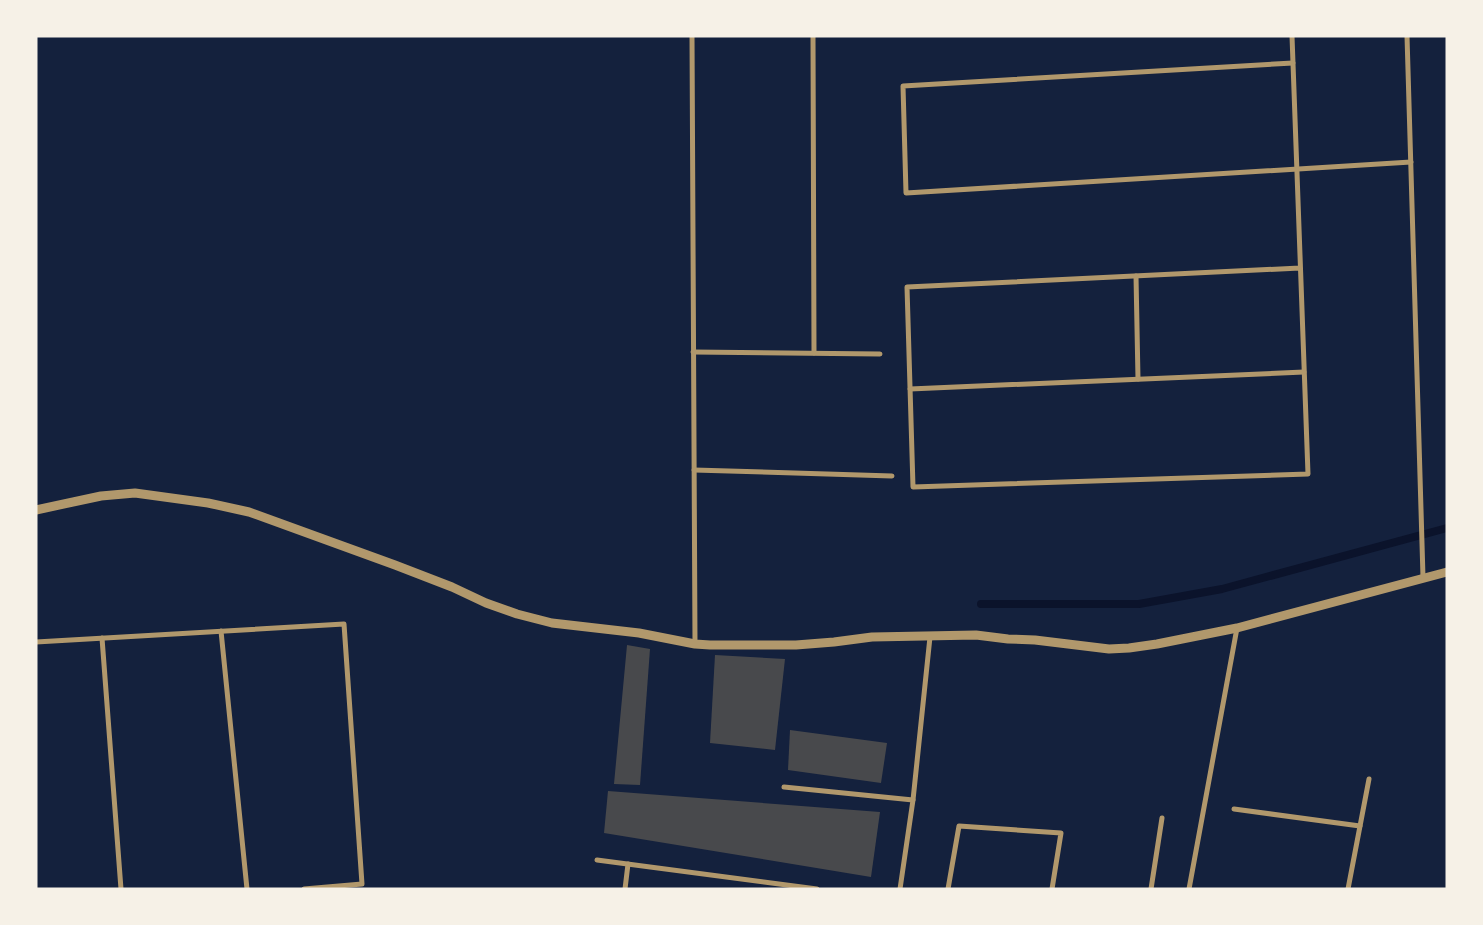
<svg xmlns="http://www.w3.org/2000/svg" width="1483" height="925" font-family="'Noto Sans',sans-serif">
  <rect width="100%" height="100%" fill="#14213d"/>
  <g fill="none" stroke-linecap="round" stroke-linejoin="round">
    <path stroke="#0b132b" stroke-width="8" d="M981,604H1139L1222,589L1447,528"/>
  </g>
  <g fill="#48494c">
    <path d="M627,645L650,649L640,785L614,784Z"/>
    <path d="M715,655L785,659L775,750L710,743Z"/>
    <path d="M790,730L887,743L881,783L788,770Z"/>
    <path d="M608,791L880,812L871,877L604,833Z"/>
  </g>
  <g fill="none" stroke-linecap="round" stroke-linejoin="round">
    <g stroke="#b1986c" stroke-width="5">
      <path d="M692,36L695,644"/>
      <path d="M813,36L814,353"/>
      <path d="M1292,36L1308,474L913,487L907,287L1300,268"/>
      <path d="M1407,36L1423,577"/>
      <path d="M1293,63L903,86L906,193L1411,162"/>
      <path d="M1136,276L1138,379"/>
      <path d="M693,352L880,354"/>
      <path d="M910,389L1304,372"/>
      <path d="M694,470L892,476"/>
      <path d="M221,631L247,889"/>
      <path d="M102,638L121,889"/>
      <path d="M36,642L344,624L362,884L304,889"/>
      <path d="M784,787L913,800"/>
      <path d="M1234,809L1360,826"/>
      <path d="M597,860L817,889"/>
      <path d="M625,889L628,864"/>
      <path d="M900,889L913,800L930,637"/>
      <path d="M948,889L959,826L1061,833L1052,889"/>
      <path d="M1151,889L1162,818"/>
      <path d="M1189,889L1237,628"/>
      <path d="M1348,889L1369,779"/>
    </g>
    <path stroke="#b1986c" stroke-width="9" d="M36,510L101,496L135,493L208,503L249,512L395,565L452,587L486,603L517,614L552,623L639,633L695,644L710,645H796L834,642L872,637L976,635L1008,639L1035,640L1109,649L1129,648L1157,644L1237,628L1447,572"/>
  </g>
  <rect width="1483" height="925" fill="none" stroke="#f6f1e7" stroke-width="75"/>
</svg>
